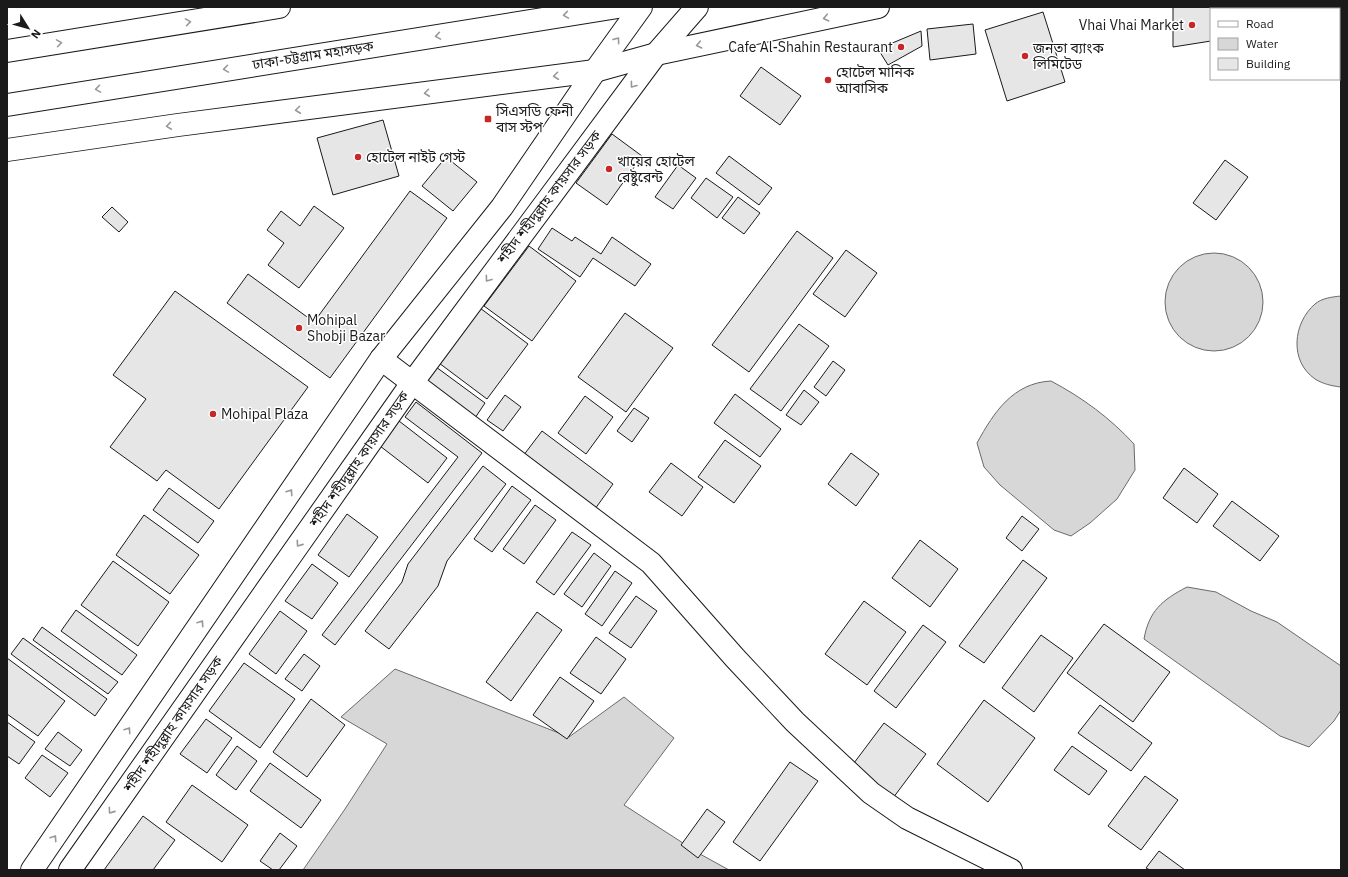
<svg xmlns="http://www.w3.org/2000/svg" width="1348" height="877" font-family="'IBM Plex Sans','Noto Sans Bengali',sans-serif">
  <rect width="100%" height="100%" fill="#fff"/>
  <g fill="#d7d7d7" stroke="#6a6a6a">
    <circle cx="1214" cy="302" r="49"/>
    <path d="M1341,296V387C1332,386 1323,384 1315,379C1289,361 1293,323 1315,304C1322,298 1332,297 1341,296Z"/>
    <path d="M1051,381C1083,398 1110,418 1134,444L1135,470L1117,499L1090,523L1071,536L1054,530L1000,485L984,467L977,443C994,412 1013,383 1051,381Z"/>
    <path d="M1187,587L1216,592L1251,611L1277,622L1341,666V710L1334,721L1309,747L1280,736L1144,639C1149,611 1162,600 1187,587Z"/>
    <path d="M395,669L569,737L624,697L674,738L624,805L700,854L729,870H303L345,809L387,744L341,717Z"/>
  </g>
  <g fill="#e6e6e6" stroke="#1a1a1a">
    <path d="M1173,7H1281L1282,9H1211V41L1173,47Z"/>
    <path d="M1043,12L1065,82L1007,101L985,30Z"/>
    <path d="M973,24L976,54L930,60L927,29Z"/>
    <path d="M921,31L922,46L888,65L878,49Z"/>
    <path d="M761,67L801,96L780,125L740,96Z"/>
    <path d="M383,120L399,176L333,195L317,138Z"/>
    <path d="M612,134L642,156L607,205L576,183Z"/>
    <path d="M729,156L772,188L759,205L716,173Z"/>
    <path d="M446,157L477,182L453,211L422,186Z"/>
    <path d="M1225,160L1248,177L1216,220L1193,203Z"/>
    <path d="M678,165L696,178L673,209L655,197Z"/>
    <path d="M706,178L733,197L717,218L691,198Z"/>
    <path d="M410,191L447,218L330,378L227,303L248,274L314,322Z"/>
    <path d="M738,197L760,213L744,234L722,218Z"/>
    <path d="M314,206L344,228L299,288L268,265L284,243L267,230L281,211L300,226Z"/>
    <path d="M112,207L128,222L119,232L102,217Z"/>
    <path d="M552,228L572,241L575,237L601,254L612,237L651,264L635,286L593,258L580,277L538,249Z"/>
    <path d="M797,231L833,258L749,372L712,345Z"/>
    <path d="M529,246L576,281L532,341L484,306Z"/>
    <path d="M846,250L877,273L845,317L813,294Z"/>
    <path d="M175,291L308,387L219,509L166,470L157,481L110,447L146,399L113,375Z"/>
    <path d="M476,305L528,344L487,399L435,360Z"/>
    <path d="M625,313L673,348L626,412L578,377Z"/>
    <path d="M799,324L829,346L781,411L750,389Z"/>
    <path d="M833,361L845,370L826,396L814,387Z"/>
    <path d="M436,367L485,403L475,418L425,382Z"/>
    <path d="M804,390L819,402L801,425L786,415Z"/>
    <path d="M735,394L781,429L760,457L714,423Z"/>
    <path d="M505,395L521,407L503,431L487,420Z"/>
    <path d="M585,396L613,417L586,454L558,433Z"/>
    <path d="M416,402L482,453L335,645L322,635L458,457L405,417Z"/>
    <path d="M634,408L649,418L632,442L617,431Z"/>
    <path d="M399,421L447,458L428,483L380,446Z"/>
    <path d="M542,431L613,484L595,509L523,456Z"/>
    <path d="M725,440L761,466L734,503L698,477Z"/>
    <path d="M851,453L879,474L856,506L828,484Z"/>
    <path d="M671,463L703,487L682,516L649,492Z"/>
    <path d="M483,466L506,484L447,561L438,586L389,649L365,631L402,582L408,564Z"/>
    <path d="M1184,468L1218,494L1197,523L1163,498Z"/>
    <path d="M512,486L531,500L492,552L474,539Z"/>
    <path d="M169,488L214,521L198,543L153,510Z"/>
    <path d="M1232,501L1279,536L1260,561L1213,526Z"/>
    <path d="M535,505L556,520L524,564L503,549Z"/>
    <path d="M347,514L378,537L349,577L318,555Z"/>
    <path d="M144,515L199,555L170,594L116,555Z"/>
    <path d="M1022,516L1039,529L1022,551L1006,538Z"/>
    <path d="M572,532L591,545L554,595L536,582Z"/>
    <path d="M920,540L958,569L930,607L892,578Z"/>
    <path d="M594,553L611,566L582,607L564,594Z"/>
    <path d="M1023,560L1047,578L984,663L959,646Z"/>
    <path d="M113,561L169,602L138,646L81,605Z"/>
    <path d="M312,564L338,583L312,619L285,601Z"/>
    <path d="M615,571L632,583L602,626L585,614Z"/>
    <path d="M636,596L657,611L631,648L609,633Z"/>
    <path d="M864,601L906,632L867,685L825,654Z"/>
    <path d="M76,610L137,655L122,675L61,631Z"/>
    <path d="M280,611L307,631L276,674L249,654Z"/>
    <path d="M537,612L562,630L511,701L486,682Z"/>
    <path d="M1104,624L1170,672L1133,722L1067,673Z"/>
    <path d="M923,625L946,642L896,708L874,691Z"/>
    <path d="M42,627L118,682L108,694L33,640Z"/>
    <path d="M1041,635L1073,658L1034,712L1002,688Z"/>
    <path d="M596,637L626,659L601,694L570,673Z"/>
    <path d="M23,638L107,699L95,716L11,654Z"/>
    <path d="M304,654L320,666L302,691L285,679Z"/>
    <path d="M7,658L65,701L38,736L7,714Z"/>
    <path d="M244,663L295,699L260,748L209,711Z"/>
    <path d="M560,677L594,701L567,739L533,715Z"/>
    <path d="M311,699L345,725L307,777L273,752Z"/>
    <path d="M984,700L1035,738L988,802L937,764Z"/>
    <path d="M1100,705L1152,743L1131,771L1078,733Z"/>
    <path d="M206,719L232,738L207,773L180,754Z"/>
    <path d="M7,722L35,742L19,764L7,756Z"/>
    <path d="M884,723L926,754L893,798L851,767Z"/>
    <path d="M58,732L82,750L70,766L45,749Z"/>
    <path d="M237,746L257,761L236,790L216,775Z"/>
    <path d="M1072,746L1107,771L1089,795L1054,770Z"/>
    <path d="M42,755L68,773L50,797L25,778Z"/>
    <path d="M790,762L818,781L760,861L733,842Z"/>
    <path d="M270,763L321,800L301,828L250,791Z"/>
    <path d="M1145,776L1178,800L1141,850L1108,826Z"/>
    <path d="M192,785L248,825L222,862L166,822Z"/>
    <path d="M707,809L725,822L698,858L681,845Z"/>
    <path d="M143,816L175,840L153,870H104Z"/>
    <path d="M280,833L297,846L279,870H273L260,861Z"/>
    <path d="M1159,851L1185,870H1150L1146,868Z"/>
  </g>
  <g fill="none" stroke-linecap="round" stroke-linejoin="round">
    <g stroke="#1a1a1a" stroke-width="24">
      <path id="minor" d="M381,359L651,563L735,658L795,722L871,793L907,818L1011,870"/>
    </g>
    <g stroke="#1a1a1a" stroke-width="24">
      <g id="secondary">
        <path d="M32,870L381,359L502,207L595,71"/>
        <path d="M70,870L412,383L656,54"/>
      </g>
    </g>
    <g stroke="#1a1a1a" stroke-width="24">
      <g id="trunk">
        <path d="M7,51L279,7"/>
        <path d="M656,54L697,7"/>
        <path d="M595,71L641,7"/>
        <path d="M7,105L618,7"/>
        <path d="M7,150L178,125L595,71L656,54L878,7"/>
      </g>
    </g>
    <use href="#minor" stroke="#fff" stroke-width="22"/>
    <use href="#secondary" stroke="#fff" stroke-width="22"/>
    <use href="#trunk" stroke="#fff" stroke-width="22"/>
  </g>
  <defs><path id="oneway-chevron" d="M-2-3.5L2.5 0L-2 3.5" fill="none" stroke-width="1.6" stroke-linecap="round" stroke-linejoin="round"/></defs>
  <g stroke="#989898">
    <use href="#oneway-chevron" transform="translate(566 15) rotate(171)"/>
    <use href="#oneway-chevron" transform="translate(826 18) rotate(168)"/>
    <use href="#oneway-chevron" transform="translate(188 22) rotate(-9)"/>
    <use href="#oneway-chevron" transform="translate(438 36) rotate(171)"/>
    <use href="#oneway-chevron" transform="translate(617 40) rotate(-54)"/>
    <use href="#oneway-chevron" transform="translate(59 43) rotate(-9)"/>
    <use href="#oneway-chevron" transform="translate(699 45) rotate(168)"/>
    <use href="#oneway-chevron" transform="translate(226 69) rotate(171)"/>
    <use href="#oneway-chevron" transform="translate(556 76) rotate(173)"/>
    <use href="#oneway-chevron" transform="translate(633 85) rotate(127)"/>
    <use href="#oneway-chevron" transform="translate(98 89) rotate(171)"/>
    <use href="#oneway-chevron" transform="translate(427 93) rotate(173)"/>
    <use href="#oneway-chevron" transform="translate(298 110) rotate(173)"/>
    <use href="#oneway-chevron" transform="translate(169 126) rotate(172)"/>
    <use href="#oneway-chevron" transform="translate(488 279) rotate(126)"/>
    <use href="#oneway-chevron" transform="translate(290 492) rotate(-56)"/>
    <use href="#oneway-chevron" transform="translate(299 544) rotate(125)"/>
    <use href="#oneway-chevron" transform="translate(201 623) rotate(-56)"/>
    <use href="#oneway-chevron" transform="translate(128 730) rotate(-56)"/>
    <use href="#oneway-chevron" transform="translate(111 811) rotate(125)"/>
    <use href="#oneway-chevron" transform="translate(54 838) rotate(-56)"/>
  </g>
  <g fill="#c62828" stroke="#fff" stroke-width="1.5">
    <circle cx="1192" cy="25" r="4"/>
    <circle cx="901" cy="47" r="4"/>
    <circle cx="1025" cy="56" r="4"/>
    <circle cx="828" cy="80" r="4"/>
    <rect x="484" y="115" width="8" height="8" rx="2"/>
    <circle cx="358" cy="157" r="4"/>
    <circle cx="609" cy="169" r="4"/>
    <circle cx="299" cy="328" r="4"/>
    <circle cx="213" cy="414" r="4"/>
  </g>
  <g text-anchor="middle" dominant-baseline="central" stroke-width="3" stroke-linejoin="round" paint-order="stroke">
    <g font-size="14" fill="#1a1a1a" stroke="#fff" text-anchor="start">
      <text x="1184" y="25" text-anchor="end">Vhai Vhai Market</text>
      <text x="893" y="47" text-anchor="end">Cafe Al-Shahin Restaurant</text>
      <text x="1033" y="48">জনতা ব্যাংক<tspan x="1033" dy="16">লিমিটেড</tspan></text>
      <text x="836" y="72">হোটেল মানিক<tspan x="836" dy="16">আবাসিক</tspan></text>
      <text x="496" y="111">সিএসডি ফেনী<tspan x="496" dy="16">বাস স্টপ</tspan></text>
      <text x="366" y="157">হোটেল নাইট গেস্ট</text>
      <text x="617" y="161">খায়ের হোটেল<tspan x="617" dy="16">রেষ্টুরেন্ট</tspan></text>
      <text x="307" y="320">Mohipal<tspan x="307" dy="16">Shobji Bazar</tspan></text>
      <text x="221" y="414">Mohipal Plaza</text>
    </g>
    <g font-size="14" fill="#1a1a1a" stroke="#fff">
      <text transform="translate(313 55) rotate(-9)">ঢাকা-চট্টগ্রাম মহাসড়ক</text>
      <text transform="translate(549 197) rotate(-53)">শহীদ শহীদুল্লাহ কায়সার সড়ক</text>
      <text transform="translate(359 459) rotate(-55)">শহীদ শহীদুল্লাহ কায়সার সড়ক</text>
      <text transform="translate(173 724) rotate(-55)">শহীদ শহীদুল্লাহ কায়সার সড়ক</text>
    </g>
  </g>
  <rect width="1348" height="877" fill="none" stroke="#1a1a1a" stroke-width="16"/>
  <rect x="1210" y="8" width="130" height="72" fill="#ffffff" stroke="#a3a3a3"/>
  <rect x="1218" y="21" width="20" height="6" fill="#ffffff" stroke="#a3a3a3"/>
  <text x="1246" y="28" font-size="12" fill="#1a1a1a">Road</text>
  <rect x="1218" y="38" width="20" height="12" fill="#d7d7d7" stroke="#a3a3a3"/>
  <text x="1246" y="48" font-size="12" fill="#1a1a1a">Water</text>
  <rect x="1218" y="58" width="20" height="12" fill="#e6e6e6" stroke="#a3a3a3"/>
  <text x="1246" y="68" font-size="12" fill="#1a1a1a">Building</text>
  <g transform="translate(28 28) rotate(127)" stroke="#ffffff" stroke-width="3" paint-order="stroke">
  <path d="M0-3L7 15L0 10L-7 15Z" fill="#1a1a1a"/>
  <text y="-6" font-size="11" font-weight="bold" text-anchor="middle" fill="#1a1a1a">N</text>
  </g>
</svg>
